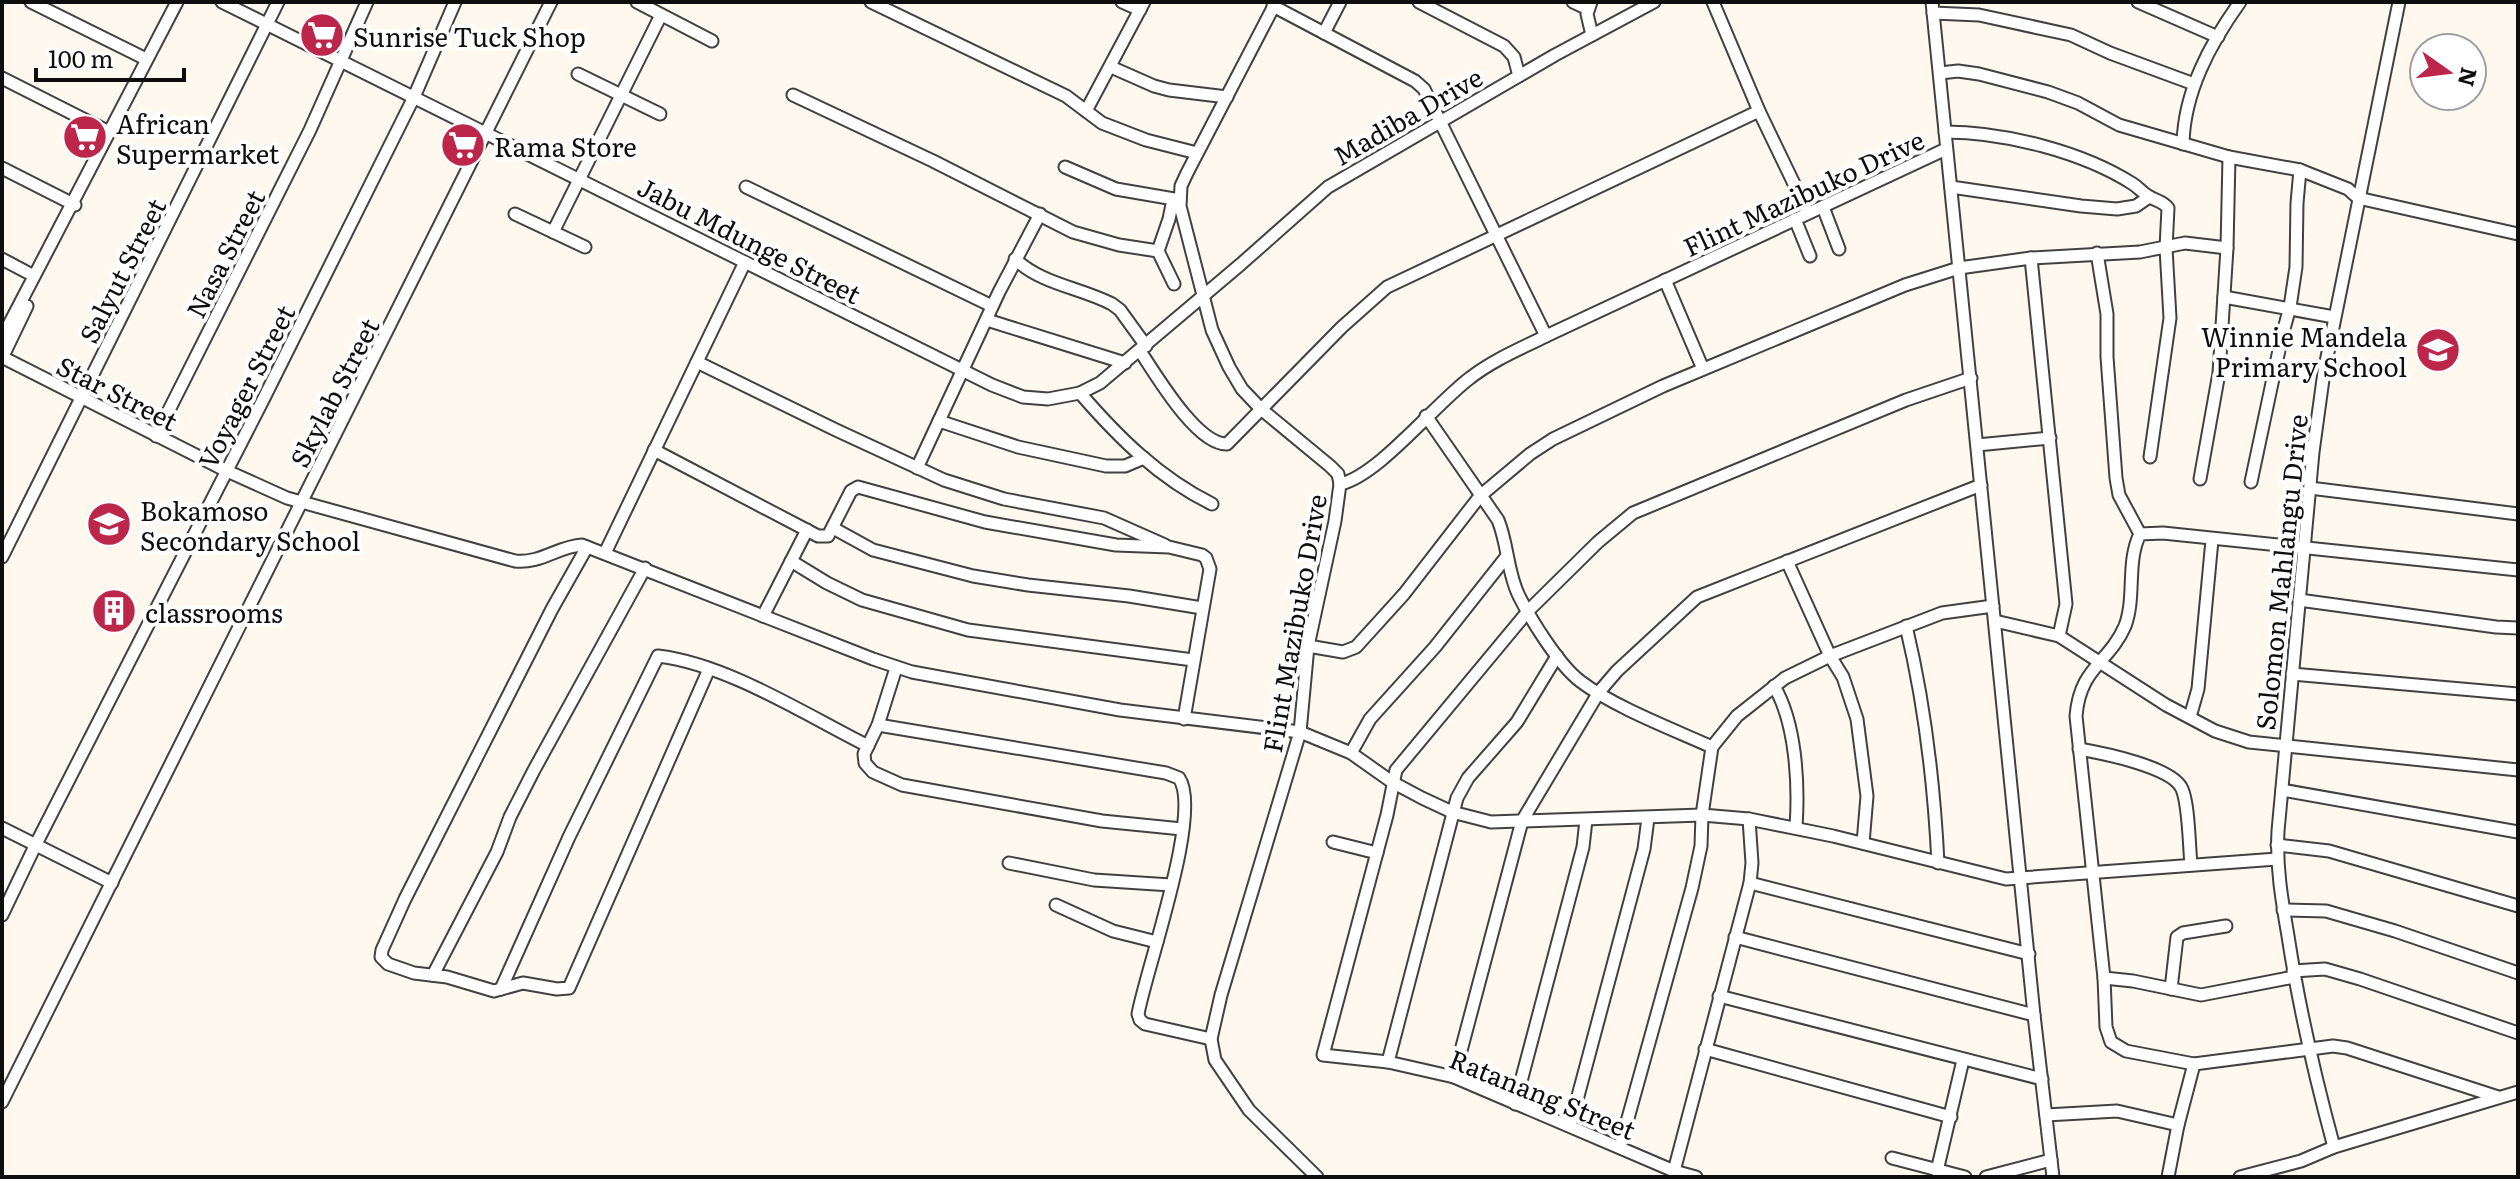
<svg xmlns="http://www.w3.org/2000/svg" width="2520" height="1179" font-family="Literata,serif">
  <rect width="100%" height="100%" fill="#fff8ee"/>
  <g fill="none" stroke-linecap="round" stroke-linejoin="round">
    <g stroke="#414141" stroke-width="15">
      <g id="minor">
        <path d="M31,2L146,59"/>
        <path d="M222,2L992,385L1023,397L1048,399L1080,393L1100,383L1241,264L1328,187L1555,55L1654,2"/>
        <path d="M637,2L712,41"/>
        <path d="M871,2L1066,96L1102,123L1146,140L1197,153"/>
        <path d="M1122,2L1140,10"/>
        <path d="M1276,2L1187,173L1181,186L1180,206L1212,330L1229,367L1242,389L1261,409L1330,466L1338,474L1340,484"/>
        <path d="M1419,2L1504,46L1514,57L1519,76"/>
        <path d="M1573,2L1588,9"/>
        <path d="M1591,2L1587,14L1592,35"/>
        <path d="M1713,2L1759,111L1808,213"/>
        <path d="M1932,2L2034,1015L2053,1177"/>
        <path d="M2138,2L2218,37"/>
        <path d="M1273,6L1415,81L1424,89L1546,336"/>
        <path d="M1933,13L1979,15L2071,35L2110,53L2194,84"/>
        <path d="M1324,33L1340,2"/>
        <path d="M1111,67L1154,86L1169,90L1227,97"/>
        <path d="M1940,73L1958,71L1979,74L2048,92L2078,103L2119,125L2229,157L2300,170L2348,189L2358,198L2518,234"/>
        <path d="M578,74L660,114"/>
        <path d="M2,78L109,132"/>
        <path d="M793,95L933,161L1073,232L1119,245L1158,251"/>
        <path d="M1086,111L1144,2"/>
        <path d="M1945,132C2005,132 2083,152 2133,184C2139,188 2143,193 2148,196C2156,201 2163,201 2168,208L2166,248L2170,318L2150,457"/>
        <path d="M2183,144C2184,92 2210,44 2240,2"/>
        <path d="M1065,167L1116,189L1180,200"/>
        <path d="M2,168L75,205"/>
        <path d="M746,187L992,306"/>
        <path d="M1951,187L2081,206L2117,209L2136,206L2149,197"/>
        <path d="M1173,200L1169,219L1158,251L1174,284"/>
        <path d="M1823,207L1839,249"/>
        <path d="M515,214L585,247"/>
        <path d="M1795,219L1810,256"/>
        <path d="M553,232L661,15"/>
        <path d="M2097,253L2107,314V357L2116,478L2119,495L2140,534"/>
        <path d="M2031,258L2066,604L2059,636"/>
        <path d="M2,259L34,276"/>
        <path d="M1015,259C1043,285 1079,287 1112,304L1120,310L1146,346"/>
        <path d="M1665,280L1703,369"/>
        <path d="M2224,297L2334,317"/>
        <path d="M987,320L1125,363"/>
        <path d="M2,338L177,2"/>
        <path d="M1140,351C1156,375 1197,445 1227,444L1342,327L1387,287L1759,111"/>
        <path d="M2,357L227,471L287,498L515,561C540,564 559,546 582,545L873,659L912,672L1120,710L1300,732L1351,753L1392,782L1422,798L1452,812L1491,822L1702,815L1749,819L1833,836L2006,879L2277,859"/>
        <path d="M2,358L27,306"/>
        <path d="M697,362L836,430L944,480L1004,499L1104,518L1165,545"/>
        <path d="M1080,393C1118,437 1159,478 1212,504"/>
        <path d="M1426,416L1498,520C1508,544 1507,572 1519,596C1531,620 1559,665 1580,681C1614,707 1672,729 1712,747"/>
        <path d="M939,421L1018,447L1106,466H1125L1144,458"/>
        <path d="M156,436L310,130L367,2"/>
        <path d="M1977,445L2050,438"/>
        <path d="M654,450L818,536H828L851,491L858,487L985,522L1116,545L1169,547L1202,555L1206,558L1210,569L1184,719"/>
        <path d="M917,468L999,292L1040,214"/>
        <path d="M2200,479L2219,373L2227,248L2229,157"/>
        <path d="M2251,482L2282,336L2290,307L2296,267L2297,203L2300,170"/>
        <path d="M2310,488L2518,514"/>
        <path d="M833,528L873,550L973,576L1028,585L1129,596L1202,608"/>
        <path d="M587,547L552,609L405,899L382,950L381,957L388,964L414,973L447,977L494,991L523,983L557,989L569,988L709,669"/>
        <path d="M605,553L745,262"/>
        <path d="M2,557L278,2"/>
        <path d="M791,561L827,583L862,600L968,630L1193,660"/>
        <path d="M1787,561L1830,656L1843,677L1857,719L1867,796L1863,843"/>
        <path d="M2299,600L2496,627L2518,628"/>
        <path d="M763,616L807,530"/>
        <path d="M1995,621L2059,636L2166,705L2215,731L2249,742L2518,770"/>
        <path d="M1906,626C1925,705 1934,782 1938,863"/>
        <path d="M1308,646L1343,652L1356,647L1404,594L1480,496L1530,454L1553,439L1663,386L1905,285L1959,268L2031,258L2140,252L2185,243L2227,248"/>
        <path d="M896,668L878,725L864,754L865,763L873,772L902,785L1102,821L1182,829"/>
        <path d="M2292,674L2518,694"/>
        <path d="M1774,686C1796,723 1799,784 1796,827"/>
        <path d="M2190,717L2198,689L2212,540"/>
        <path d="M878,725L1166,773L1179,778C1203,812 1146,969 1138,1014L1140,1020L1145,1024L1211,1039"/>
        <path d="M2079,749C2102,753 2173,767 2182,789C2189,805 2189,846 2191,864"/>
        <path d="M1351,753L1370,719L1435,647L1507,556"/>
        <path d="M2282,790L2518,832"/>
        <path d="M2,828L112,883"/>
        <path d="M1333,842L1377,853"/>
        <path d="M2277,845L2329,851L2518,906"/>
        <path d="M1009,863L1094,880L1171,885"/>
        <path d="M1750,883L2029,954"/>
        <path d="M1056,905L1113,931L1157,942"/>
        <path d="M2283,910L2326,911L2395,931L2518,973"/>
        <path d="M2,915L36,844L264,398L414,97L455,2"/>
        <path d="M1735,937L2034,1015"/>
        <path d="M2293,971L2325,969L2360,979L2518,1033"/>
        <path d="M433,975L497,852L510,817L534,770L645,568"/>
        <path d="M2104,978L2133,981L2201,995L2294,977"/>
        <path d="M501,989L569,837L658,656C727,664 806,715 868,746"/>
        <path d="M2171,989L2177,937L2183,933L2226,926"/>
        <path d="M1719,996L2042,1079"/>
        <path d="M1705,1049L1951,1117"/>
        <path d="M1388,1062L1457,798L1468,778L1517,722L1557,656"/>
        <path d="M1454,1077L1522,821L1599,692L1617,671L1697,597L1981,485"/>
        <path d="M2498,1097L2347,1048L2333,1046L2194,1064L2126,1051L2111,1042L2106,1027L2104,978L2076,716C2080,667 2109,663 2125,626C2136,597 2126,562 2140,534L2163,533L2518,570"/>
        <path d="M2,1102L551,2"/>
        <path d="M1515,1104L1583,847L1586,820"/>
        <path d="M2046,1115L2117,1111L2178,1125"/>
        <path d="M1570,1126L1644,849L1648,818"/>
        <path d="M1620,1147L1692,888L1701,846L1702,815L1712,747L1737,716L1785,678L1830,656L1942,613L1993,606"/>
        <path d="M2334,1147C2315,1077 2299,1008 2288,936C2282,901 2276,867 2278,831L2313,452L2324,372L2399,2"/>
        <path d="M1892,1158L1965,1177"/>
        <path d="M1674,1171L1750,883L1752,863L1749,819"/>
        <path d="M1937,1171L1963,1060"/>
        <path d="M1317,1177L1249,1110L1215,1060L1211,1039L1221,995L1300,732L1308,646L1335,521L1340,484C1378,476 1435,404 1470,378C1493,360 1520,349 1546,336L1946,149"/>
        <path d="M1696,1177L1674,1171L1454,1077L1388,1062L1323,1055L1387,815L1396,770L1529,610L1598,542L1633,513L1906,400L1971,378"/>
        <path d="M1986,1177L2051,1160"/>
        <path d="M2168,1177L2178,1125L2194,1064"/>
        <path d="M2240,1177L2301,1161L2334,1147L2518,1092"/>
      </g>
    </g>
    <use href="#minor" stroke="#fff" stroke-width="11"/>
  </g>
  <defs>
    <g id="supermarket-disc" transform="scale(2.3)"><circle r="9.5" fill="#bd264b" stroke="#fff"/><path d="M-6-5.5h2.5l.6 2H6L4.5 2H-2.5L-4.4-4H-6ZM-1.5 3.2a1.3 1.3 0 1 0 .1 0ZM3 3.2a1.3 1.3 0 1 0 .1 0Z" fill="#fff"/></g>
    <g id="school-disc" transform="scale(2.3)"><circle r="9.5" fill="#bd264b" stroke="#fff"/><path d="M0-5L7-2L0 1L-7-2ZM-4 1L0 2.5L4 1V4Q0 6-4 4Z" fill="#fff"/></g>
    <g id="building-disc" transform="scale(2.3)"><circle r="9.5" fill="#bd264b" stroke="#fff"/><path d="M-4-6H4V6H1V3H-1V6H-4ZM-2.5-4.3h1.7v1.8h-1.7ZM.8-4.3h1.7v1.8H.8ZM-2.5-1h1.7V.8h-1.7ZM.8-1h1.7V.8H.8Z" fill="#fff"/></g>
  </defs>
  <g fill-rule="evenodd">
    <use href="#supermarket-disc" x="322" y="35"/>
    <use href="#supermarket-disc" x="85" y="137"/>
    <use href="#supermarket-disc" x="463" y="145"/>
    <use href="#school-disc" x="2438" y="350"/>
    <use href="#school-disc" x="109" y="524"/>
    <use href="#building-disc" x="114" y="611"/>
  </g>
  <g text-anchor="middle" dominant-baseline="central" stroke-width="8" stroke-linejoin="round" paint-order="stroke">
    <g font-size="26" fill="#0e0e0e" stroke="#fff" text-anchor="start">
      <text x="353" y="35">Sunrise Tuck Shop</text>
      <text x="116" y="122">African<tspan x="116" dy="30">Supermarket</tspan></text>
      <text x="494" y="145">Rama Store</text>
      <text x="2407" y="335" text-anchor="end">Winnie Mandela<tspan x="2407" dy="30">Primary School</tspan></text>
      <text x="140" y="509">Bokamoso<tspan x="140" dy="30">Secondary School</tspan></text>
      <text x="145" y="611">classrooms</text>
    </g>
    <g font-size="26" fill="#0e0e0e" stroke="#fff">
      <text transform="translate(1407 115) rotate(-30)">Madiba Drive</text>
      <text transform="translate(1803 192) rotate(-25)">Flint Mazibuko Drive</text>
      <text transform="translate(750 239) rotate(27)">Jabu Mdunge Street</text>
      <text transform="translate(224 253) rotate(-63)">Nasa Street</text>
      <text transform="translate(121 270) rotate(-63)">Salyut Street</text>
      <text transform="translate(245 386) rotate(-63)">Voyager Street</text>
      <text transform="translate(118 392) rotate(27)">Star Street</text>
      <text transform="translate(333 392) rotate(-63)">Skylab Street</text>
      <text transform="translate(2280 572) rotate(-84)">Solomon Mahlangu Drive</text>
      <text transform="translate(1293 623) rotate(-80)">Flint Mazibuko Drive</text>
      <text transform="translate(1543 1093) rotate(22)">Ratanang Street</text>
    </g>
  </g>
  <rect width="2520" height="1179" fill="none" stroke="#0e0e0e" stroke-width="8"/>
  <g transform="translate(2448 72) rotate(104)"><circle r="38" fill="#ffffff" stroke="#9f9f9f" stroke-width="2"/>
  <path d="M0-6L14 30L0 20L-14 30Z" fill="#bd264b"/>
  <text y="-12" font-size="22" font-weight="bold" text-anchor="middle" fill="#0e0e0e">N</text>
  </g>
  <path d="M36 68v12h148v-12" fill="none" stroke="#0e0e0e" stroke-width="4"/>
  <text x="48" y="68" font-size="24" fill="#0e0e0e" stroke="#ffffff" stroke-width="6" paint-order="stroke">100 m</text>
</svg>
